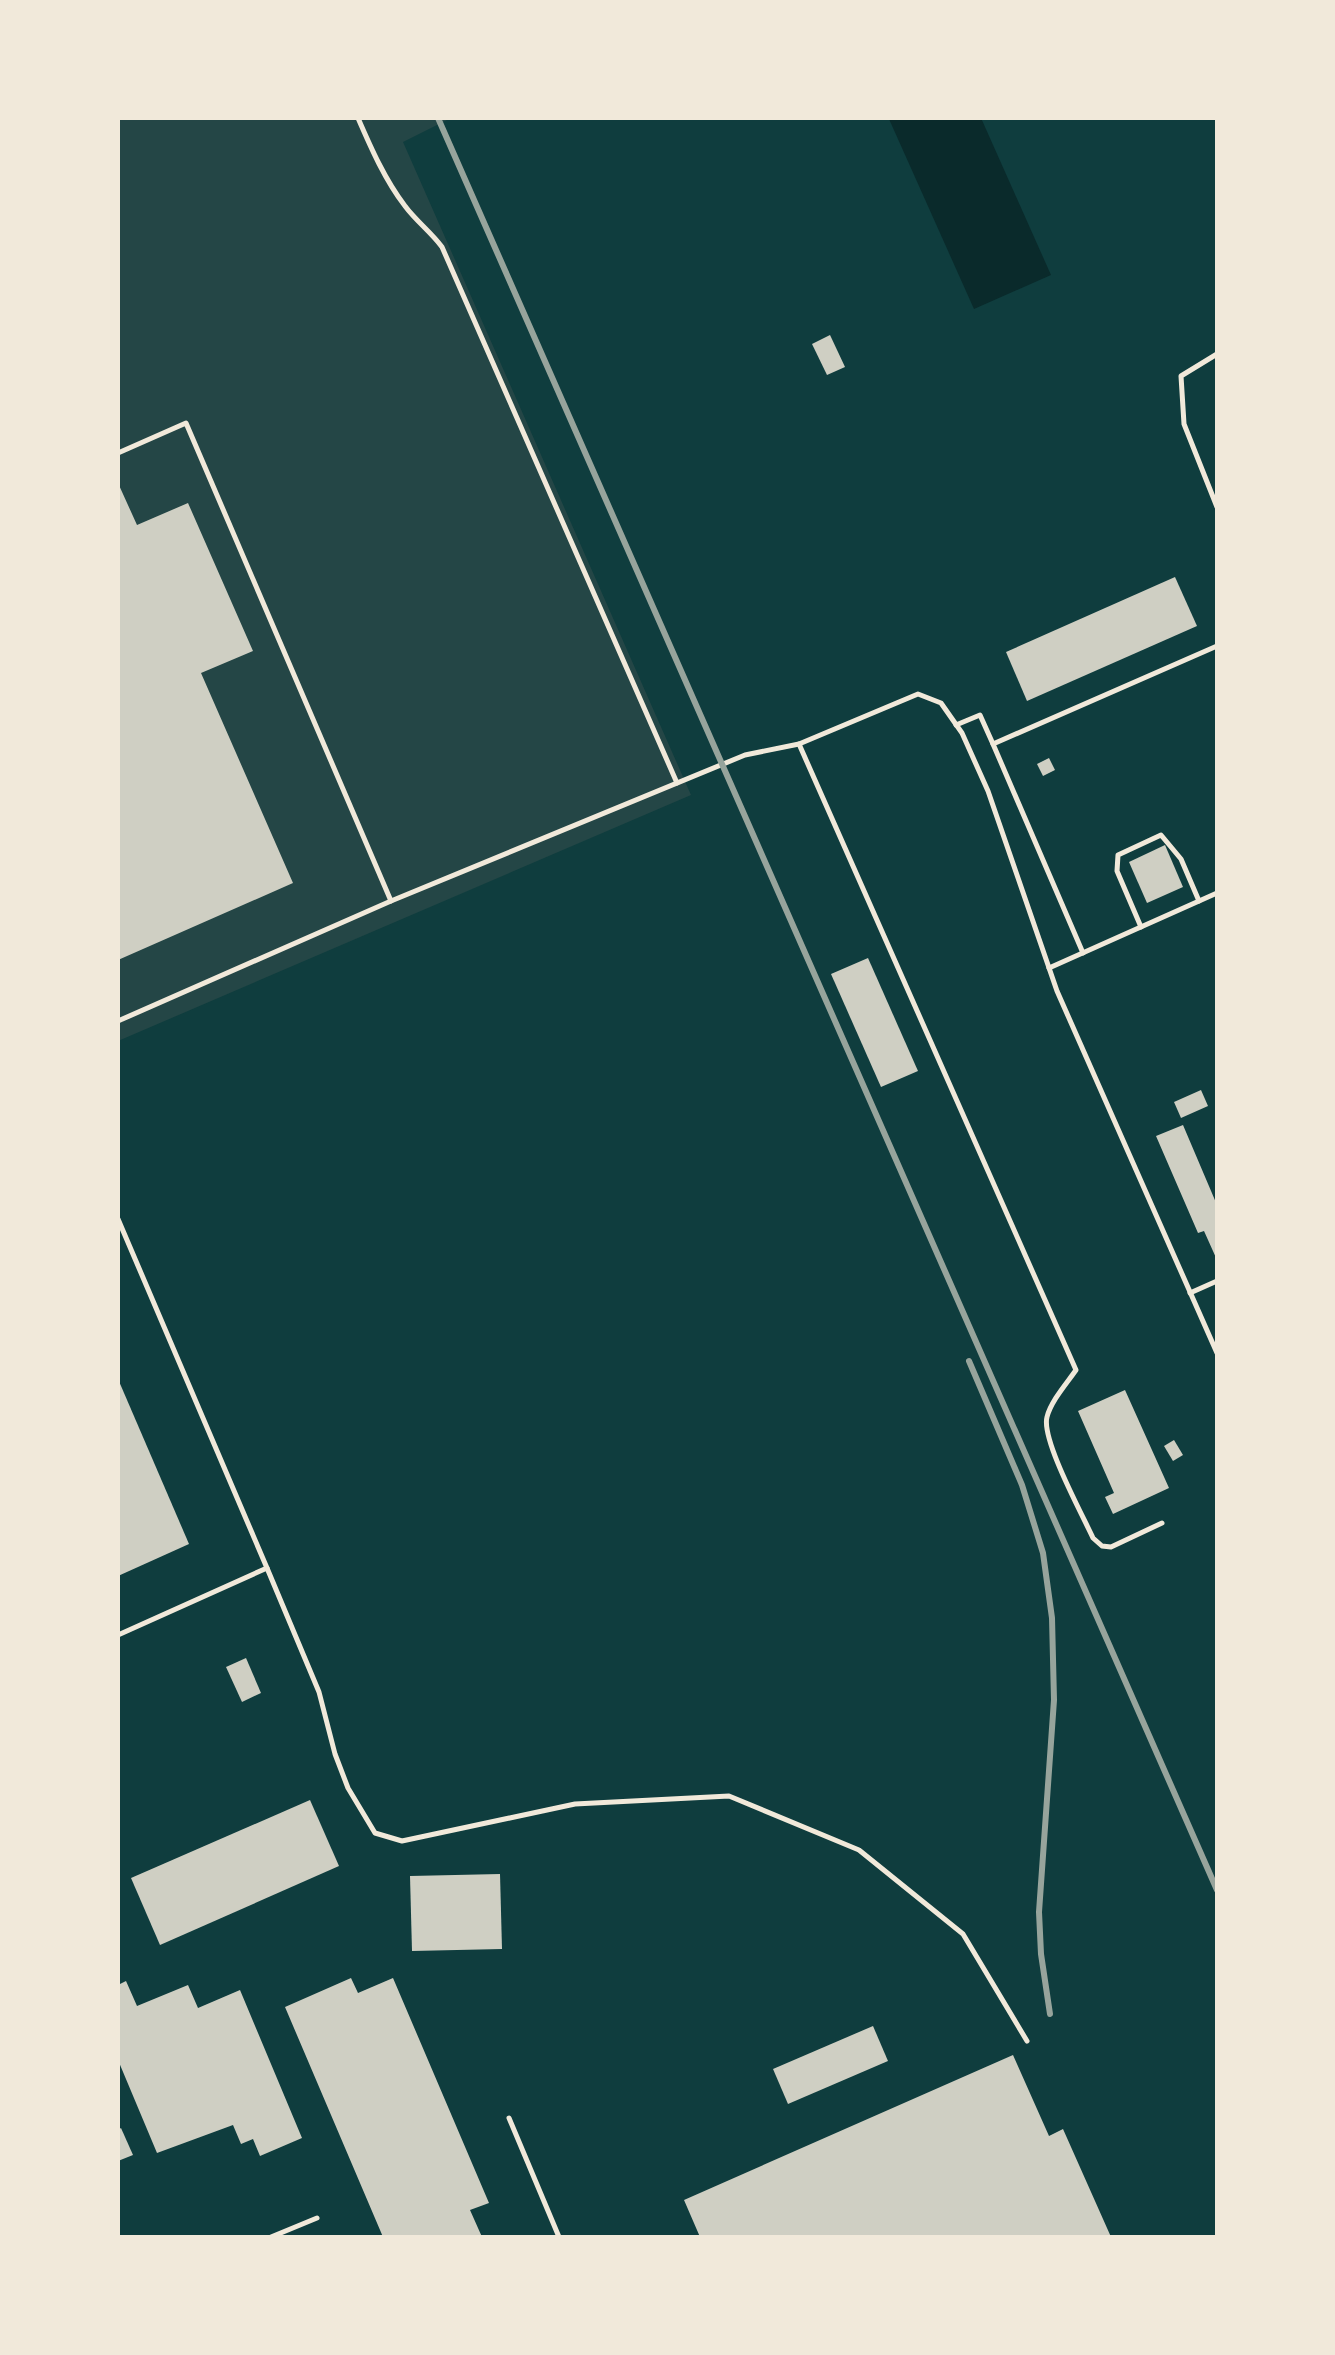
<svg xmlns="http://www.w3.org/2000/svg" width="1335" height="2355" font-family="'Fira Sans',sans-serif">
  <rect width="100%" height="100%" fill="#0f3d3e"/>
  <path fill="#244646" d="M118,118H451L403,142L691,795L118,1041Z"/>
  <path fill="#0a2a2b" d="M981,118L1051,275L974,309L889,119Z"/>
  <g fill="#cfcfc3">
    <path d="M830,335L845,367L827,375L812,344Z"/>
    <path d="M118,483L137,525L188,503L253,651L201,673L293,883L118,960Z"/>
    <path d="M1175,577L1197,626L1027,701L1006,652Z"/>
    <path d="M1049,758L1055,770L1043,776L1037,764Z"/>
    <path d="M1165,845L1183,887L1147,903L1129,862Z"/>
    <path d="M868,958L918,1071L881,1087L831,974Z"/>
    <path d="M1201,1090L1208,1106L1181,1118L1174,1102Z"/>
    <path d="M1183,1125L1217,1205V1260L1204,1231L1198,1233L1156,1136Z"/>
    <path d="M118,1379L189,1544L118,1576Z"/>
    <path d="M1125,1390L1169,1488L1113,1514L1105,1497L1114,1493L1078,1411Z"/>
    <path d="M1174,1440L1183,1455L1173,1461L1164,1446Z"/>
    <path d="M246,1658L261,1693L242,1702L226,1667Z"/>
    <path d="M310,1800L339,1866L160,1945L131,1878Z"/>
    <path d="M500,1874L502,1949L412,1951L410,1876Z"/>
    <path d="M351,1978L358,1993L393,1978L489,2203L470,2210L482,2237H383L285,2007Z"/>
    <path d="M126,1981L137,2006L188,1985L198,2008L240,1990L302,2138L260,2156L253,2139L241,2144L233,2125L157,2153L118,2060V1985Z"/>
    <path d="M873,2026L888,2061L788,2104L773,2069Z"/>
    <path d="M1013,2055L1049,2136L1063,2129L1111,2237H700L684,2200Z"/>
    <path d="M121,2128L133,2155L118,2161V2130Z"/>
  </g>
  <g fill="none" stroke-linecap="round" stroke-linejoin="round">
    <g stroke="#f1e9da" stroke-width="5">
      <path d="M358,118C371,148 385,180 405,206C416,221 431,232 442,247L677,783"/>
      <path d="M1217,354L1181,376L1184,424L1217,507"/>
      <path d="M118,453L186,423L391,901"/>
      <path d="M956,725L980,715L993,744"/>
      <path d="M799,744L1076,1370C1067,1383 1051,1401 1047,1417C1041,1439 1082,1514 1093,1538L1102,1546L1111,1547L1162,1523"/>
      <path d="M1141,927L1117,871L1118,855L1161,835L1181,859L1199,901"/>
      <path d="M1083,953L993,744L1217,646"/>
      <path d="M1049,968L1217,893"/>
      <path d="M118,1021L391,901L745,755L799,744L918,694L941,703L962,733L988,791L1057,991L1217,1353"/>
      <path d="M118,1219L267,1568L118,1635"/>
      <path d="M1190,1293L1217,1281"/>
      <path d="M267,1568L319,1692L335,1754L348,1788L375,1833L402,1841L575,1804L729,1796L859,1850L963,1934L1027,2041"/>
      <path d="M509,2118L559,2237"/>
      <path d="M271,2237L317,2218"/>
    </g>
    <g stroke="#97a49c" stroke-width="6">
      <path d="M438,118L1217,1890"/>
      <path d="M969,1361L1022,1485L1043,1553L1052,1618L1054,1700L1039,1912L1041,1954L1050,2014"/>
    </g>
  </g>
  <rect width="1335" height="2355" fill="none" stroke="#f1e9da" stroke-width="240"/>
</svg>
